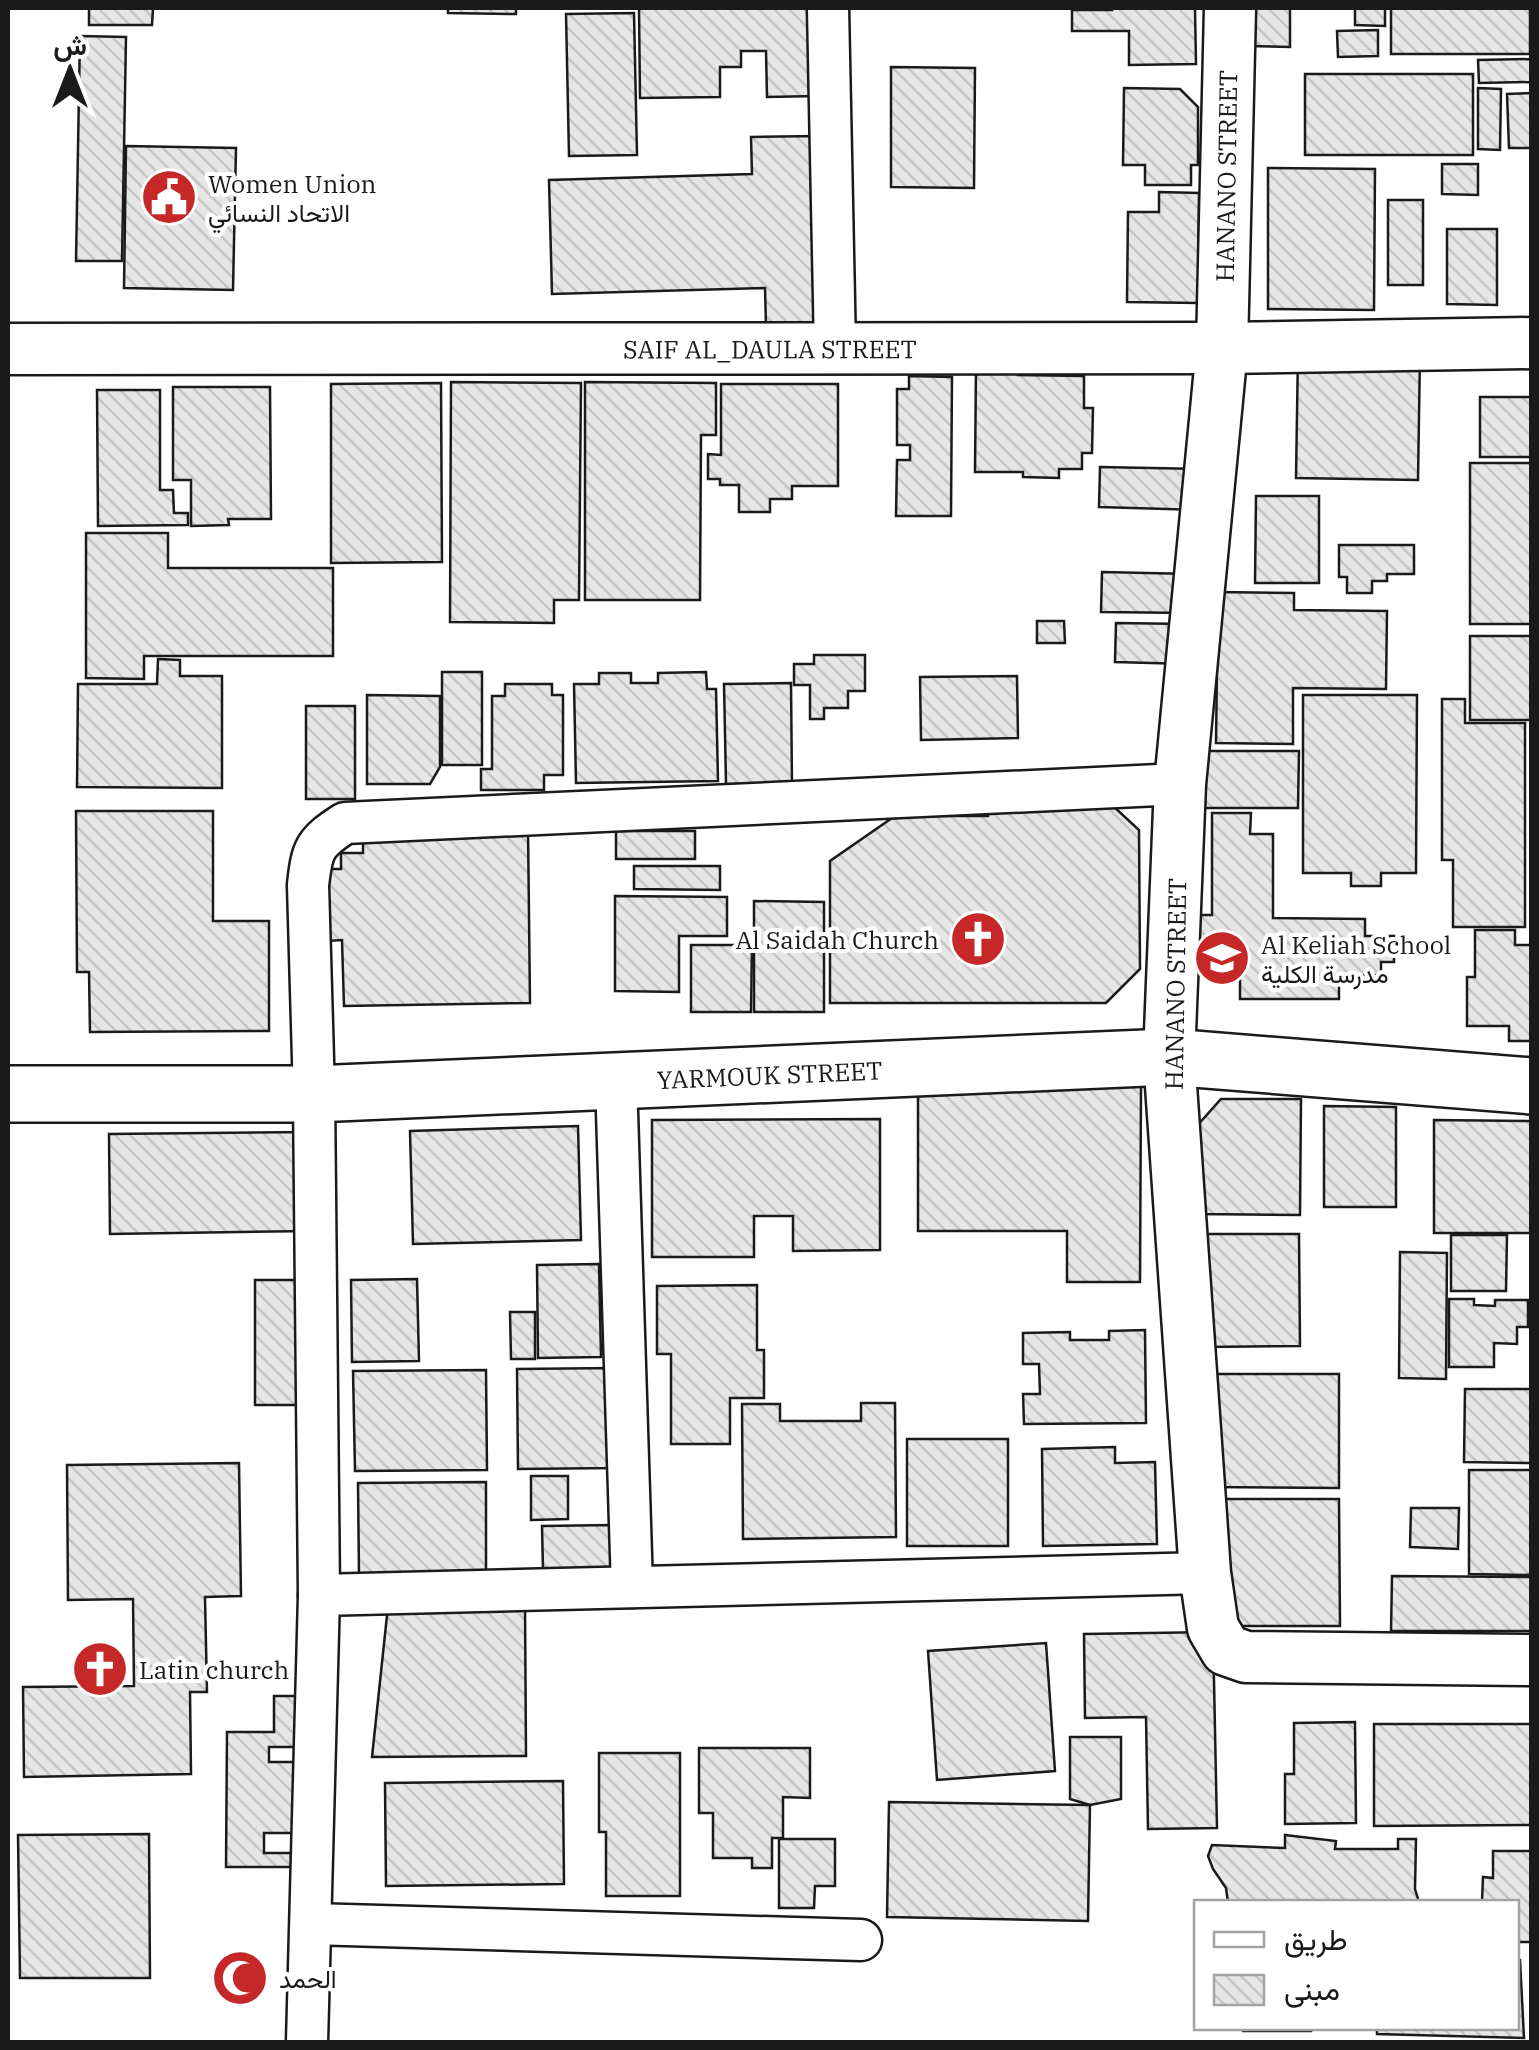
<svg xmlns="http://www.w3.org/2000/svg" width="1539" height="2050" font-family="'IBM Plex Serif',Vazirmatn,serif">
  <defs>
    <pattern id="building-back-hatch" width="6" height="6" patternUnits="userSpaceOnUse" patternTransform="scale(2.5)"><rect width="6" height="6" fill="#e6e6e6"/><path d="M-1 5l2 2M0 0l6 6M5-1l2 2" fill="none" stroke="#c5c5c5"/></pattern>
  </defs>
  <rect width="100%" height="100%" fill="#fff"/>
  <g fill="url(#building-back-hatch)" stroke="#1a1a1a" stroke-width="2.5">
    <path d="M89,8H153L152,25H89Z"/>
    <path d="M448,8H516V14L448,13Z"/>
    <path d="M639,8H817V96L767,97L766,51H741V67H720V97L640,98Z"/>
    <path d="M1112,8H1195L1196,64L1129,65V31H1072V10H1112Z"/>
    <path d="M1250,8H1290V47L1249,46Z"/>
    <path d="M1355,8H1385V26L1355,25Z"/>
    <rect x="1391" y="8" width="139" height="46"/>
    <path d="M634,13L637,155L569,156L566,14Z"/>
    <path d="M1378,30V56L1338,57L1337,31Z"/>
    <path d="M80,36L126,37L122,261H76Z"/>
    <path d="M1532,59V82L1479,83L1478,60Z"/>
    <path d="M891,67L975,68L974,188L891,187Z"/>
    <rect x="1305" y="74" width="168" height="81"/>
    <path d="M1124,88L1180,89L1198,107V165H1191V185H1145V165H1123Z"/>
    <path d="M1478,88L1501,89L1500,150L1478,149Z"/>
    <path d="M1532,93V148H1509L1507,94Z"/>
    <path d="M817,136L822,325L766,326L765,288L552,294L549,180L752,174L751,137Z"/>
    <path d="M126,146L236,148L233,290L124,288Z"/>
    <path d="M1442,164H1478V195L1442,194Z"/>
    <path d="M1268,168L1375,169L1374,310L1268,309Z"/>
    <path d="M1159,192L1199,193L1198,303L1127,302L1128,212H1159Z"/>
    <rect x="1388" y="200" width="35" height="85"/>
    <path d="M1447,229H1497V305L1447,304Z"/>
    <path d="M1298,351L1420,353L1418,480L1296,478Z"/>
    <path d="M976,366L1018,367V375L1084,376V408H1093L1092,453H1082V469H1059V478L1023,477V472H975Z"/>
    <path d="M909,376L952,377L951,516H896L897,460H910V445H897V389H909Z"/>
    <path d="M451,382L581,383L579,600H554V623L450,622Z"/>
    <path d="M585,382L716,383V435H701L700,600H585Z"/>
    <path d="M441,383L442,562L331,563V384Z"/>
    <path d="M721,384H838V486H792V499H770V512H739V485H720V479H708V454L721,455Z"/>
    <path d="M173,387H270L271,519H228L229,525L191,526V480H173Z"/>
    <path d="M97,390H160V490H173L174,513H188V525L98,526Z"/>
    <rect x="1480" y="397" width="52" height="60"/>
    <rect x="1470" y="463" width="62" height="161"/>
    <path d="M1100,467L1201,469L1200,510L1099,507Z"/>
    <path d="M1256,496H1319V583H1255Z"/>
    <path d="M86,533H168V568H333V656H144V679L86,678Z"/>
    <path d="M1339,545H1414V574H1387V581H1372V593H1347V577H1339Z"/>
    <path d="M1102,572L1191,574L1190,613L1101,612Z"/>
    <path d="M1218,592L1294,593V610L1387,611L1386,689L1293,688V744L1216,743Z"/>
    <path d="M1037,621H1064L1065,643H1037Z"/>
    <path d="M1116,623L1187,624V664L1115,662Z"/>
    <rect x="1470" y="636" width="62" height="84"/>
    <path d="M814,655H865V691H848V708H824V719H810V685H794V664H814Z"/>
    <path d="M158,659L180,660V676H222V788L77,787L78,684H157Z"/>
    <rect x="442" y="672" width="40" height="93"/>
    <path d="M706,672L707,689H716L718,781L576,783L574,684H599V673H631V683H658V673Z"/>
    <path d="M1017,676L1018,738L921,740L920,677Z"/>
    <path d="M791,683L792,784H726L724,684Z"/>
    <path d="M505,684H552V695H563V775H544V790H481V769H492V696H505Z"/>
    <path d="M367,695L440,696V767L430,784H367Z"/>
    <path d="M1303,695H1417L1416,873H1381V886H1351V873H1303Z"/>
    <path d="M1442,699H1465V723H1525V927H1453V860H1442Z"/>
    <rect x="306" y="706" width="49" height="93"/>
    <path d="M1205,751H1299L1298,808H1205Z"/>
    <path d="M988,805H1112L1139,830L1140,969L1106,1003H830V861L895,816H988Z"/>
    <path d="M76,811H213V921H269V1031L90,1032L89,972H77Z"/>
    <path d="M1212,813H1251L1250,834H1273V918L1365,919V936H1394V962H1381V975H1339V999H1240V974H1212V949H1199V915H1212Z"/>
    <path d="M528,828L530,1003L344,1006L342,940L328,941V869H341V853H363V831Z"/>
    <rect x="616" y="831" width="79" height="28"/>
    <path d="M634,866H720V890L634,889Z"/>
    <path d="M615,896L727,897V936H679V992L615,991Z"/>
    <path d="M754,901L824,902V1012H754Z"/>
    <path d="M1475,930H1515V945H1532V1041H1509V1026H1467V977H1475Z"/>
    <path d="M691,945H752L751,1012H691Z"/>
    <path d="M918,1086H1141L1140,1282H1067V1231H918Z"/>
    <path d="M1221,1099H1301L1300,1215L1196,1214V1127Z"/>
    <path d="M1324,1106L1396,1107V1207H1324Z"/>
    <path d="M880,1119V1250L793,1251V1216H754V1257H652V1120Z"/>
    <path d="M1434,1120L1532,1121V1233H1434Z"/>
    <path d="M578,1126L581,1240L413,1244L410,1131Z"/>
    <path d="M308,1132L310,1231L110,1234L109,1134Z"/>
    <path d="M1203,1234H1299L1300,1346L1204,1347Z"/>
    <path d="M1451,1235H1507L1506,1291H1451Z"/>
    <path d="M1400,1252L1447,1253L1446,1379L1399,1378Z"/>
    <path d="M599,1264L601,1357L538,1358L537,1265Z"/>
    <path d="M417,1279L419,1361L352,1362L351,1280Z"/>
    <rect x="255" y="1280" width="50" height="125"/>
    <path d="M757,1285V1350H764V1398H730V1444H671V1354H657V1286Z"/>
    <path d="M1449,1299H1474V1305L1495,1306V1300H1528V1327H1517V1344L1494,1343V1367H1449Z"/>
    <path d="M510,1312H535V1359H511Z"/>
    <path d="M1145,1330L1146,1423L1024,1424L1023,1394H1040L1039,1364H1023V1333L1070,1332V1340H1109V1331Z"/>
    <path d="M614,1368L615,1468L518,1469L517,1369Z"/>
    <path d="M486,1370L487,1470L355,1471L353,1371Z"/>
    <path d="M1212,1374H1339V1488L1212,1487Z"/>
    <path d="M1465,1389H1532V1463L1464,1462Z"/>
    <path d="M861,1403H895L896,1537L743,1539L742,1404H780V1421H861Z"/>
    <rect x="907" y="1439" width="101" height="107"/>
    <path d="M1115,1447V1463L1155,1462L1157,1544L1043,1546L1042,1449Z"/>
    <path d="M239,1463L241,1596L205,1597L207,1692H190L191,1774L24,1777L23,1687L134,1686L133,1599L68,1600L67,1465Z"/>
    <path d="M1469,1470H1532V1575L1469,1574Z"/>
    <path d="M531,1476H568V1519L531,1520Z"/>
    <path d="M486,1482V1575L359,1576L358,1483Z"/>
    <path d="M1224,1499H1339L1340,1626H1224Z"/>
    <path d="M1411,1508H1459L1458,1549L1410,1547Z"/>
    <path d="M612,1525V1568L543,1569L542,1526Z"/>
    <path d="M1392,1576L1532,1577V1631H1391Z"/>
    <path d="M525,1605L526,1756L372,1757L388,1606Z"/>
    <path d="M1213,1632L1217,1828L1148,1829L1146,1717L1085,1718L1084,1634Z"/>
    <path d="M1046,1643L1055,1771L937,1780L928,1651Z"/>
    <path d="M274,1696H310V1747H269V1762H300V1833H264V1853H291V1867H226L227,1732H274Z"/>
    <path d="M1355,1722L1356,1823L1285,1824V1774H1294V1723Z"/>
    <path d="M1374,1724H1532V1825L1374,1826Z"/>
    <path d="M1070,1737H1121V1799L1090,1805L1070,1799Z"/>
    <path d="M699,1748H810V1798L783,1797V1838H772V1868H752V1858H713V1813H699Z"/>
    <path d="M599,1753H680V1896H606V1832H599Z"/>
    <path d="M563,1781L564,1884L386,1886L385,1783Z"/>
    <path d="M889,1802L1090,1805L1088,1921L887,1917Z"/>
    <path d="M149,1834L150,1978H20L18,1835Z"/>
    <path d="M1285,1835L1336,1841L1335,1849H1398V1839H1416L1415,1889L1419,1902H1228L1226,1888L1213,1869L1208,1856L1212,1845L1285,1848Z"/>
    <path d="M779,1839H835V1886H815L814,1908H779Z"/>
    <path d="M1493,1851H1532V1942H1516V1902H1482L1483,1877L1493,1878Z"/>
    <path d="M1516,1960H1520L1524,2038L1377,2034V2028H1516Z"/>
    <path d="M1242,2028H1311V2031H1243Z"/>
  </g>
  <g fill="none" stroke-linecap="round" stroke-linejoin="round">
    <g stroke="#1a1a1a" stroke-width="45">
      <g id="minor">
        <path d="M828,8L835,349"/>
        <path d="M616,1080L632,1587"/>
        <path d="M319,1595L1205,1573"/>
        <path d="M311,1924L861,1940"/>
        <path d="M307,2042L319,1595L314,1094L308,885C312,849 314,843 345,823L1180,784"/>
      </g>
    </g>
    <g stroke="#1a1a1a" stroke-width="55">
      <g id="tertiary">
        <path d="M1230,8L1222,348L1180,784L1169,1057L1205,1573L1213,1628L1226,1650L1246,1657L1532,1660"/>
        <path id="s1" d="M8,349L1222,348L1532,343"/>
      </g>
    </g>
    <g stroke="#1a1a1a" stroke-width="60">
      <g id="secondary">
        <path id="s2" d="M8,1094H314L1169,1057L1532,1086"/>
      </g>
    </g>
    <use href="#minor" stroke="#fff" stroke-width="40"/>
    <use href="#tertiary" stroke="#fff" stroke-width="50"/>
    <use href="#secondary" stroke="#fff" stroke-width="55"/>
  </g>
  <defs>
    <g id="civic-disc" transform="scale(2.875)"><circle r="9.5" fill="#c62828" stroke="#fff"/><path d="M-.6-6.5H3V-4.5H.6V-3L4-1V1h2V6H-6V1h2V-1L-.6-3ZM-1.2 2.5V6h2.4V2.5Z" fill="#fff"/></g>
    <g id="church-disc" transform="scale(2.875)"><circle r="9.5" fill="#c62828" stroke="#fff"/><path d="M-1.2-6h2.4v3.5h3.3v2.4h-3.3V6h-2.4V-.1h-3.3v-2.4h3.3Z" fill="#fff"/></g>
    <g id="school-disc" transform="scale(2.875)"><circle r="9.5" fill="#c62828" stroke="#fff"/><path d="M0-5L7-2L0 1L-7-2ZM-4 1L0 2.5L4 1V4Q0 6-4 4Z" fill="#fff"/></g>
    <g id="mosque-disc" transform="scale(2.875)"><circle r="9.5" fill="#c62828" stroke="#fff"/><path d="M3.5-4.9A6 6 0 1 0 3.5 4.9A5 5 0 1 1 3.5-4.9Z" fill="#fff"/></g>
  </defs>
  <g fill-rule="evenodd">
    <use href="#civic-disc" x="169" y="197"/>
    <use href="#church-disc" x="978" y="939"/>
    <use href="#school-disc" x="1222" y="958"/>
    <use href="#church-disc" x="100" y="1669"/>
    <use href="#mosque-disc" x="240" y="1978"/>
  </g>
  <g text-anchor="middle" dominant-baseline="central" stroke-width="8" stroke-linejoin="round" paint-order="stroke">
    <g font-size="25" fill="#1a1a1a" stroke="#fff">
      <text transform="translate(1226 176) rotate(-89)">HANANO STREET</text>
      <text stroke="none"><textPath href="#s1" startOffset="762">SAIF AL_DAULA STREET</textPath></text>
      <text transform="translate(1175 984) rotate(-89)">HANANO STREET</text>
      <text stroke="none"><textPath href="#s2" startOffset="762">YARMOUK STREET</textPath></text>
    </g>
    <g font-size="25" fill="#1a1a1a" stroke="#fff" text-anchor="start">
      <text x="208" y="183">Women Union<tspan x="208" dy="29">الاتحاد النسائي</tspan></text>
      <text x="939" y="939" text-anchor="end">Al Saidah Church</text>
      <text x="1261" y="944">Al Keliah School<tspan x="1261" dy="29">مدرسة الكلية</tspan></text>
      <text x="139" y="1669">Latin church</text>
      <text x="279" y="1978">الحمد</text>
    </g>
  </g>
  <rect width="1539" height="2050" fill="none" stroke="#1a1a1a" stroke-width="20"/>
  <rect x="1194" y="1900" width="325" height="130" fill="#ffffff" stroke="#a3a3a3" stroke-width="2.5"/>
  <rect x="1214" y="1932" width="50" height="15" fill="#ffffff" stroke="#a3a3a3" stroke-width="2.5"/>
  <text x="1284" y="1950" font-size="30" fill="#1a1a1a">طريق</text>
  <rect x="1214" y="1975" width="50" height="30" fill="url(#building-back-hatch)" stroke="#a3a3a3" stroke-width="2.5"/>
  <text x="1284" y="2000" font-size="30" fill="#1a1a1a">مبنى</text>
  <g transform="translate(70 70)" stroke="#ffffff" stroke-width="8" paint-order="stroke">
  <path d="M0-8L18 38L0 25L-18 38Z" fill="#1a1a1a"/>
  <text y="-15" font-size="28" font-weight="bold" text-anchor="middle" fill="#1a1a1a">ش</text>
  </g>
</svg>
